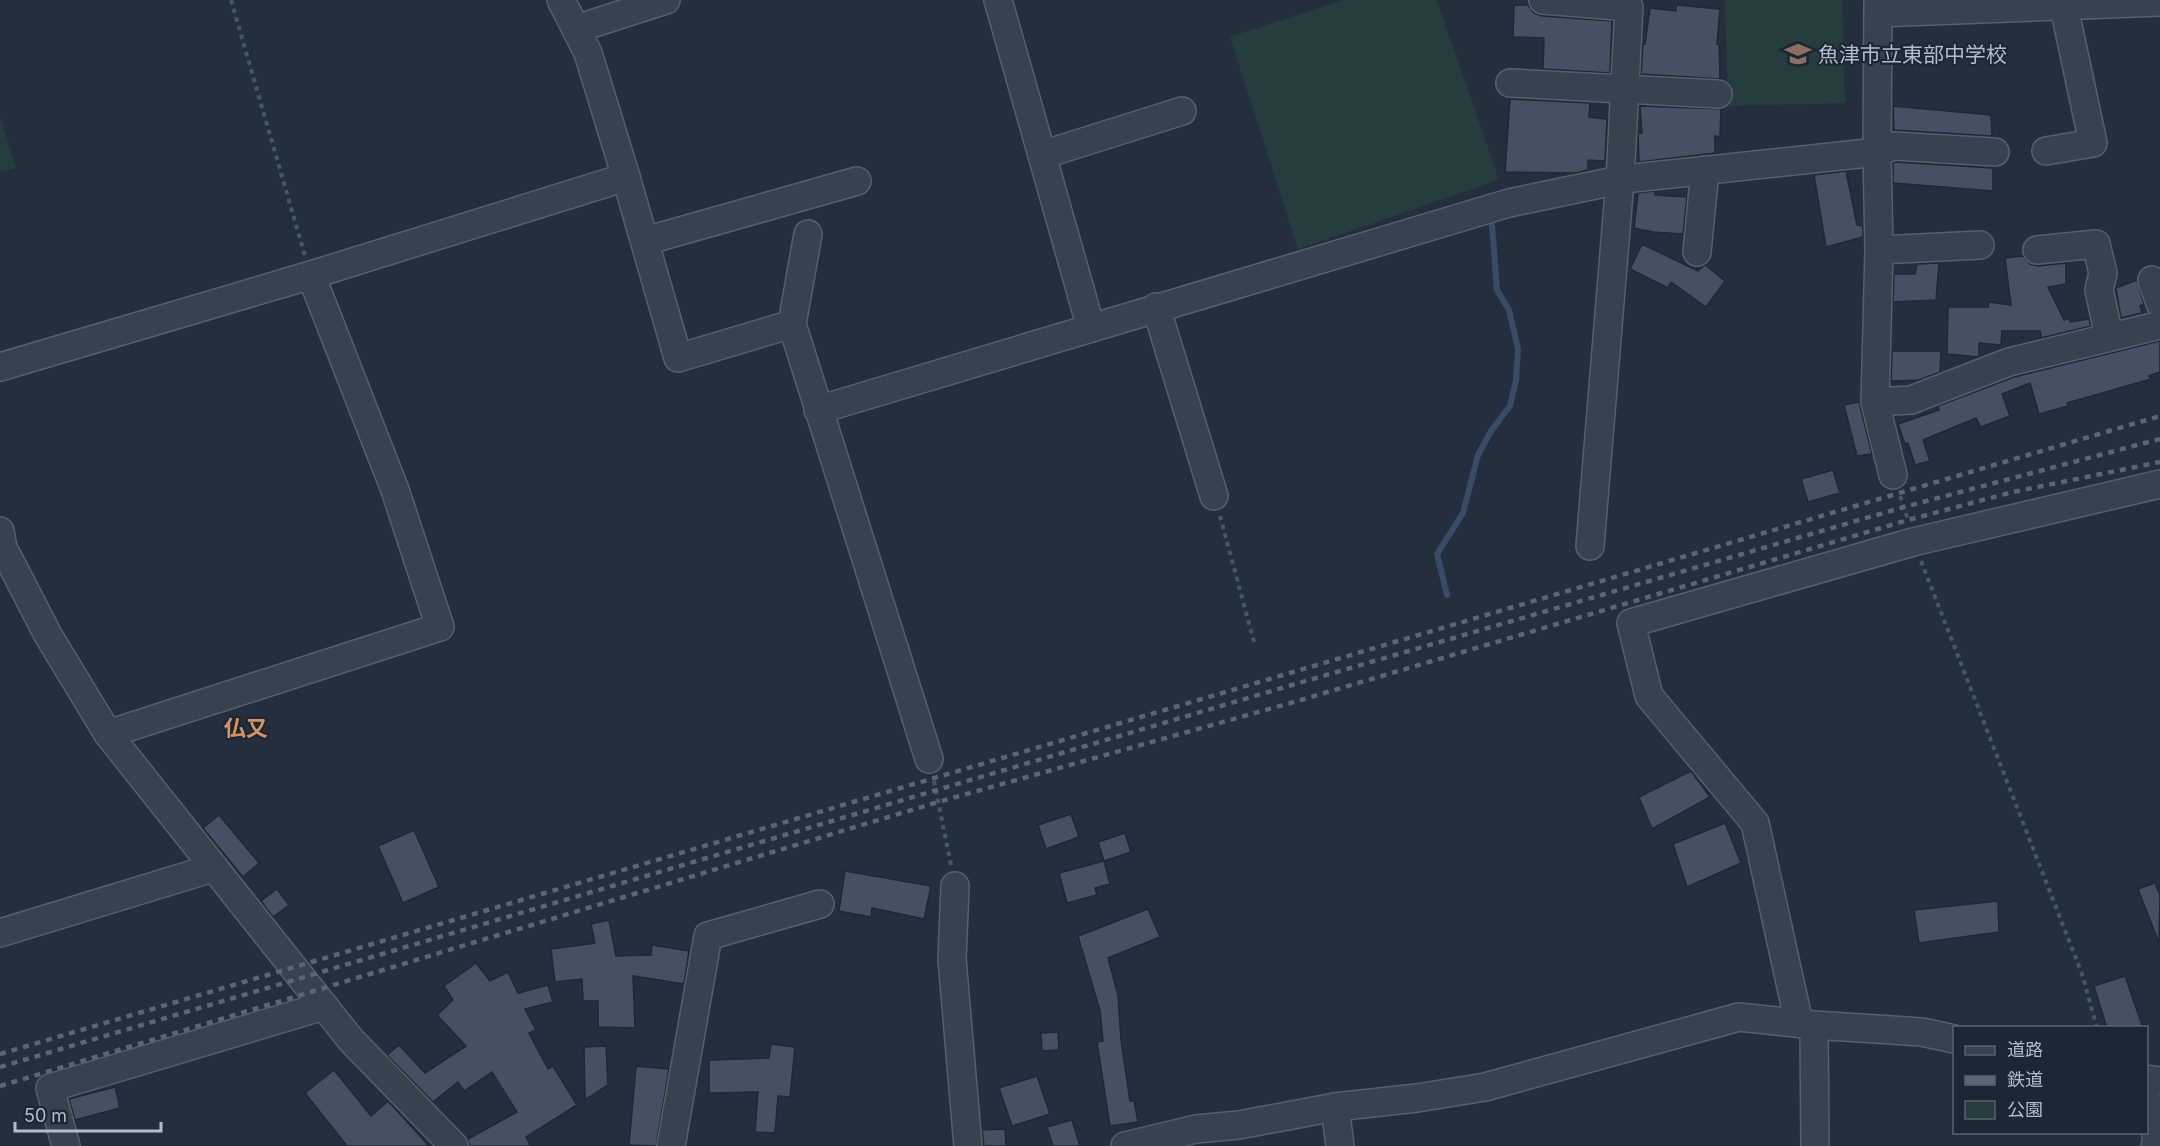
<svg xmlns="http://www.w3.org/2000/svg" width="2160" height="1146" font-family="Inter,'Noto Sans JP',sans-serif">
  <rect width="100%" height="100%" fill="#242f3e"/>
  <g fill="#263c3f">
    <path d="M1343,0H1437L1499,180L1298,249L1230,37Z"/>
    <path d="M1725,0H1842L1845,103L1728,106Z"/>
    <path d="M0,117L16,168L0,172Z"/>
  </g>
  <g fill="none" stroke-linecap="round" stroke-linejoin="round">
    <path stroke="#394c67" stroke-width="6" d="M1447,595L1437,554L1463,513L1478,455L1491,431L1510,406L1516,380L1518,349L1509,310L1497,290L1492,225"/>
  </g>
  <g fill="#455162" stroke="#1f2835" stroke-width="1.5">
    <path d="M1514,5H1528L1534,13L1542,16L1612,21L1610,73L1543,69L1544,38L1513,37Z"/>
    <path d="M1676,5L1720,9L1717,44H1719L1720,79L1641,74L1643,44H1645L1650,8L1676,11Z"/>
    <path d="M1510,99L1590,103L1589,117L1607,119L1605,161L1588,160V170L1575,173L1505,172Z"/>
    <path d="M1640,106L1721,109L1720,137L1715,136V153L1639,162L1638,133H1642Z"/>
    <path d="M1893,106L1991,115L1992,136L1894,130Z"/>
    <path d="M1896,162L1993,168V191L1893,183V163Z"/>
    <path d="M1846,171L1857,225L1863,226V237L1826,247L1814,175Z"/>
    <path d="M1655,191V195L1687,197L1683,234L1653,232L1634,228L1638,193Z"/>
    <path d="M1642,244L1698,271L1705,265L1725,281L1706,307L1671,282L1668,288L1630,269Z"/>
    <path d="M2023,256L2030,264L2038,266L2066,263V284L2048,287L2064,320L2069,318L2070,322L2089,319L2091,326L2041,338L2040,331H2002L2001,345L1979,343V357L1947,354L1948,307H1988L1989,302L2011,305L2005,258Z"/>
    <path d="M1939,263L1936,300L1893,302L1894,274H1915L1917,264Z"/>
    <path d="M2137,280L2144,304L2140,306L2142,313L2121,318L2116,288Z"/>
    <path d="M2160,341V372L2149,376L2151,379L2067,403L2068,406L2039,414L2030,383L2002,394L2010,416L1981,427L1976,418L1923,440L1930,461L1915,465L1908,443L1905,444L1898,424L1939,410L1938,406L2014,377Z"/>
    <path d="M1892,351H1941L1940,372L1919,380L1891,381Z"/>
    <path d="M1859,402L1872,454L1857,456L1844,405Z"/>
    <path d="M1833,470L1840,493L1808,502L1801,479Z"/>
    <path d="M1691,771L1710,797L1652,829L1639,797Z"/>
    <path d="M1071,814L1079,837L1046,849L1038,825Z"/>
    <path d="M219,815L259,863L243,877L203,828Z"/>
    <path d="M1725,823L1741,863L1687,887L1673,844Z"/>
    <path d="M414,830L439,887L403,903L378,846Z"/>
    <path d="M1125,833L1131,852L1104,861L1098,842Z"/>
    <path d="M1104,861L1110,884L1095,888L1097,895L1067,903L1059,873Z"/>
    <path d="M845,871L931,886L924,919L872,908L871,917L839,911Z"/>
    <path d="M2155,883L2160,895L2159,943L2138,889Z"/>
    <path d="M277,889L289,905L273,917L261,901Z"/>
    <path d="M1998,901L1999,932L1919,943L1914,910Z"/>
    <path d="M1148,909L1160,937L1108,958L1118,995L1121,1040L1130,1101H1134L1138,1122L1110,1126L1097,1042L1103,1041L1100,1011L1078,936Z"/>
    <path d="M609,920L616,956L651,955L652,945L689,951L684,984L633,976L635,1028L598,1027V1001H583L582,979L555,982L551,949L595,943L591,924Z"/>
    <path d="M476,963L490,981L508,972L518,993L548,985L553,1002L525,1009L536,1030L529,1033L548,1069L553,1066L577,1105L526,1137L531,1146H469L468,1139L517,1112L492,1072L464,1091L458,1082L433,1102L387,1055L399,1045L425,1073L466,1046L437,1015L453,1000L444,986Z"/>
    <path d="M2125,976L2143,1028H2107L2094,986Z"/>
    <path d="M1058,1032L1059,1050L1042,1051L1041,1033Z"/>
    <path d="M771,1044L795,1047L790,1097L778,1096L775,1133L755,1132L758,1092L709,1093V1060L769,1058Z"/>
    <path d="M606,1046L608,1085L585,1100L584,1047Z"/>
    <path d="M636,1066L669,1069L656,1146L629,1145Z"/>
    <path d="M334,1070L371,1116L388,1101L429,1146H347L305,1093Z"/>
    <path d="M1037,1076L1050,1114L1012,1126L999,1088Z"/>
    <path d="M115,1087L120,1108L75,1120L69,1099Z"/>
    <path d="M1072,1120L1080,1146H1053L1047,1127Z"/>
    <path d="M1005,1129L1006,1146H984L982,1130Z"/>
  </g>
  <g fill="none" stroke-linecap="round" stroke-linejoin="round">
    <g stroke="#565f6c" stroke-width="30">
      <g id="minor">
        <path d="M561,0L588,53L626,177L678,358L792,324L929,759"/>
        <path d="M998,0L1091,328"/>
        <path d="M1543,0L1629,7L1620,180L1590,546"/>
        <path d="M1878,0L1877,152L1879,250L1875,402L1893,475"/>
        <path d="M1879,13L2160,2"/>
        <path d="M576,29L666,0"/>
        <path d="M1510,83L1718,94"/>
        <path d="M2046,151L2093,143L2064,7"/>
        <path d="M1042,155L1182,111"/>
        <path d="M645,241L857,181"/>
        <path d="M1879,250L1980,245"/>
        <path d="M2037,250L2096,244L2103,273L2099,290L2109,336"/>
        <path d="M1697,252L1705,170"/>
        <path d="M2152,280L2160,303"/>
        <path d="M1156,307L1214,496"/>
        <path d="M792,324L808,234"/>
        <path d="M0,367L311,275L626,177"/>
        <path d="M1875,402L1911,400L2009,362L2160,325"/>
        <path d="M818,410L1509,203L1624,179L1877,152L1894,146L1995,152"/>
        <path d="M0,531L3,548L48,635L108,734L351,1040L454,1146"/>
        <path d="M108,734L440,627L395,490L311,275"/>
        <path d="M955,886L952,959L968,1146"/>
        <path d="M0,933L213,868"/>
        <path d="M1799,1023L1755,823L1649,696L1631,623L1913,542L2160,484"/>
        <path d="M1814,1025L1815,1146"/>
        <path d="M2146,1079L2160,1081"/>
        <path d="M2146,1098L2158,1142L2155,1146"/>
        <path d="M1335,1107L1340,1146"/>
        <path d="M66,1146L50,1088L324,1006"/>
        <path d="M671,1146L708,936L820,904"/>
        <path d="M1125,1146L1196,1129L1239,1125L1335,1107L1417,1098L1485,1087L1739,1017L1814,1025L1922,1032L1954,1039"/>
      </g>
    </g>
    <g stroke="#44595c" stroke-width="4" stroke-dasharray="4.5 4.5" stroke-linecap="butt">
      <path d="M231,0L305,256"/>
      <path d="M1900,496L1908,520"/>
      <path d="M1220,516L1254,642"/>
      <path d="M1921,561L2082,974L2097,1028"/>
      <path d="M934,781L951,865"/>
    </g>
    <use href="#minor" stroke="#38414e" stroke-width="27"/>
    <g stroke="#5a6575" stroke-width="4.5" stroke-dasharray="6 6" stroke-linecap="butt">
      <path d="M0,1054L2160,416"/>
      <path d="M0,1067L1292,685L1904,507L2160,439"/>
      <path d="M0,1086L938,802L1294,702L1908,520L2013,492L2160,462"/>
    </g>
  </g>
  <defs>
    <g id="school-bare" transform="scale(2.07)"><path d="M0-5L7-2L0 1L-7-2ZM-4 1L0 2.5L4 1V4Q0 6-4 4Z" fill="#8d6e63" stroke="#1d2633" stroke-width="2.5" paint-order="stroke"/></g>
  </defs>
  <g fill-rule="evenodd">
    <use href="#school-bare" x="1798" y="54"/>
  </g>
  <g text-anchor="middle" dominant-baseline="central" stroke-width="4.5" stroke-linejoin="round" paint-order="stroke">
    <g font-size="21" fill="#b4bcc9" stroke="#1d2633" text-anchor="start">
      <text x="1818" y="54">魚津市立東部中学校</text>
    </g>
    <g font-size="22" font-weight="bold" fill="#d59563" stroke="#1d2633">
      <text x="246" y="728">仏又</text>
    </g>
  </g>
  <rect x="1953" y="1026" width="195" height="108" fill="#1d2633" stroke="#59626f" stroke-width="1.5"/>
  <rect x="1965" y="1046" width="30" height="9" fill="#38414e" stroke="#59626f" stroke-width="1.5"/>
  <text x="2007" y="1056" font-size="18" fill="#b4bcc9">道路</text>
  <rect x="1965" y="1076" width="30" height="9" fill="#5a6575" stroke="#59626f" stroke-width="1.5"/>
  <text x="2007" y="1086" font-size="18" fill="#b4bcc9">鉄道</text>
  <rect x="1965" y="1101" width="30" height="18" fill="#263c3f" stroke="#59626f" stroke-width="1.5"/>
  <text x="2007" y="1116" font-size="18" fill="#b4bcc9">公園</text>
  <path d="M15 1122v9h146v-9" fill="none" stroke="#b4bcc9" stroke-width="3"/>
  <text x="24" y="1122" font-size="18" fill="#b4bcc9" stroke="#1d2633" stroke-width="4.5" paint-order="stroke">50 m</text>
</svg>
